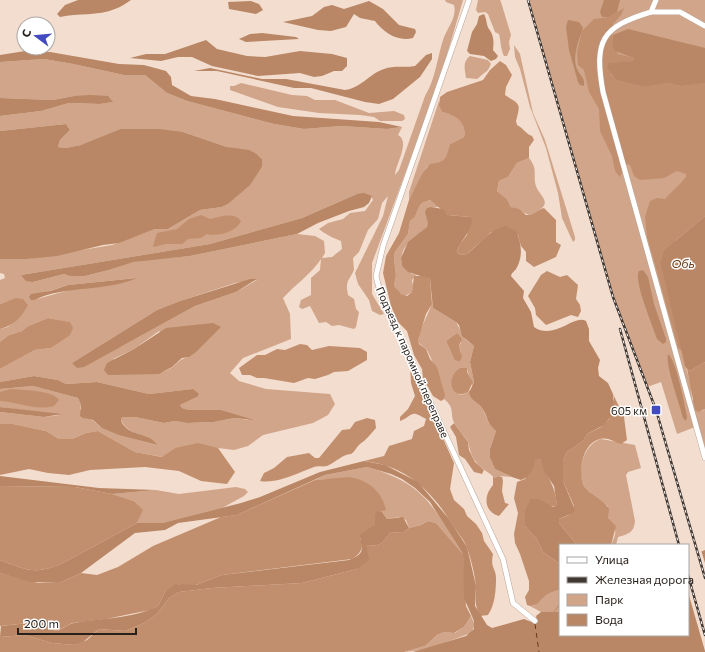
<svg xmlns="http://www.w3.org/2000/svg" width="705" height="652" font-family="Commissioner,sans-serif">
  <rect width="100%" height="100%" fill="#f3ddcf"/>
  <g fill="#d0a589" fill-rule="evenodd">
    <path d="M445,0H463L439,82L372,263V294L384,314L380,315L372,311L369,300L358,284L355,273L383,216L388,196L382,203L378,219L368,230L359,252L353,258L354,270C349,281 345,280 348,295L354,299L356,309L359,312L356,327L354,329L339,325L332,326L326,322L319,323L310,306L302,309L299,307L301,300L311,295V278L320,270L321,259C311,274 296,284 283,298L290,314L291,339L243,358L230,373L239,381L266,389L330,394L335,404L328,415L313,423L263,435L248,446L234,450L218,448H175L163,457L135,452L98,431L86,433L72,439H59L46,431L13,424H0V412L44,417L60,415L0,407V389L33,386L78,398L81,405L80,409L87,419C95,419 96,425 103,428C120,435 138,440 156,445C147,433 128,436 121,420L122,417H135L164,423L175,421L187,423L214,422L234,418L250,420L221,410H189L182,408L180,405L197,397L193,389L149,394L97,382L66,384L58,380L34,376L0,382V369L35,350L51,348L56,344L69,322L48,318L28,326L22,331L9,335L0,342V329L8,327L13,323L8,301L0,304V280L5,278L4,274L0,273V259H27L112,245L155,229H168L200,210L222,207L228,204L250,184L262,167V159L257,154L227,147L183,132L81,145L66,148L58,147L60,140L70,130L66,124L0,131V116L41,111L69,103L100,104L112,102L74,96L53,100L0,98V62L44,59L73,64L124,75H145L167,93L187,101L274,124L304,129L341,126L387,129L402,127L398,135C411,142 395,165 395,175L399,170L425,96C436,78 437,57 444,37C448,27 457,17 454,5L446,2ZM357,194L371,196L373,200L365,211L350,213L343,219L328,223L319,229C323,233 335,239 341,241L342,249L332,257L322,258L325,253L324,241L315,236L297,234L190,256L133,261L109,270L85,276H71L64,274L33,282L21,275L210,244L302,218ZM136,278L110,285L73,289L37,299L46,292L68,285ZM257,280L236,292L195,306L122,346L72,363L157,310L180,301L235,283ZM159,331L189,357C181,358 178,363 171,368C149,381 133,371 113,359L134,349Z"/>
    <path d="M478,0H500L501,2L511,35L509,42L510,49L507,56H504C500,48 501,41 499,34L495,32L488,14L485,12L478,13L476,10Z"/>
    <path d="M528,0H705V216L675,239L678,338L691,386L692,399L702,411L705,409V459L695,427L677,434L661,382L647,387L613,297Z"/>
    <path d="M514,45L520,54L533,113L545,140L575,237V240L573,242L562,218L558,193L546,148L530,107L520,69L515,57Z"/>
    <path d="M470,56L488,60L491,64L488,70L477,79L466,78C465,69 462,62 470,56Z"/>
    <path d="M241,83L292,95L307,96L315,100H335L369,113L394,111L404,115L405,119L402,121H380L374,117L360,115L319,113L278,107L230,90V86H234Z"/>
    <path d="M439,101L442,112C456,115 467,122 464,137L450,144L448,156L442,162L427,167L409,200V192Z"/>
    <path d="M529,158C537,169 534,170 535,182C536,196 560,203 529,215L511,207L507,199L497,191L499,181L508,177L517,163Z"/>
    <path d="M430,200L439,207L427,208L429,223L427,227C415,239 398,245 402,266L412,274L420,275H416L412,280L413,286L412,292L405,296L399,293L394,286L396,276L394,258L395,252L408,234L410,221L415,217L419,207L422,203Z"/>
    <path d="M432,300L433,308L456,322L465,339L474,346L470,362L474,382L472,386C473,378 467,375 467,368H460L452,388C459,394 459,397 468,392L470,389C469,399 478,402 483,410C488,419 487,423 496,431L490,449V458L495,469L512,477L498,476L495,478C489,472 481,469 476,462C471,456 470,449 468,442C466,438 458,429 455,424C449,415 456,408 444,399C446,389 432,360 427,350C425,347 420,345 418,342C418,329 432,310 432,300ZM457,333L461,343L459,346L461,353L454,359L446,341Z"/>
    <path d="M601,439L635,445L641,468L628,472L626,475L635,521C634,533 628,534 618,537L616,545H611C618,530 616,530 608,518V506C603,503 587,490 584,486C576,470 584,444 601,439Z"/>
    <path d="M367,467C426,484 432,506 463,554L436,523L428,521L421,525L409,528L406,520L399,517L387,519L382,512L378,511L329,479L315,480L325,475Z"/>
    <path d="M236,487L245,489L248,492L244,496L222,508L162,523H137L142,510L134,501L112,494L156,490L179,494Z"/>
    <path d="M560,590V612H541L530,606H534L549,593Z"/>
    <path d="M471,616L475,625L471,633L425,650L404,652L425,646L437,635L444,632L455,633L464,627Z"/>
  </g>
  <g fill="#c28f6e">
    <path d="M624,8L621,15L613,24L612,43L618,54L634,58L633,61L613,63L611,74L616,80L645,87L667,83L682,86L705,83V216L664,250L660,262L682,351L678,348L655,265L647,237L645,217L650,201L657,198L665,199C672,191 680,185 686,177V174L677,171L664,178L640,180L634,176L630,165L626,164L620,177L615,171L612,156L600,131L599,109L589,92L584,70L578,65L577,52L582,31L594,19L609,17Z"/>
    <path d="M500,61L506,65L512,75L506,87L505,95C520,105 521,102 516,121L517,125C523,128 527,135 532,136L534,140L529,147V158L517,163L508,177L499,181L497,191L507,199L511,207L519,209L526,215C532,216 537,210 544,208L556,220V242L561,245L556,257L534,267L526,261V252L521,246L518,235L491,232L467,254L460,255L457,252L460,244L467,235L470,217L448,215L430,200L422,203L419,207L415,217L410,221L408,234L395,252L394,258L396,276L394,286L401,294L407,296L412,292L414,276H423L430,279L432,304L426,314L418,340L419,344L426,349L430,359L437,367L445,395L444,399L441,401L433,396L423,378L422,369L414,355L407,331L398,322L391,306L383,273L386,256L399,233L409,200L422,174L430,164C446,162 446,159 450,144L464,137C467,122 455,115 442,112L439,105L440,97L447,92L483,80L490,70Z"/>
    <path d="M201,215L210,219C218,217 235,211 241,221C236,232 218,237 207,234L201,238L188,239L182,244H166L154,247L153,246L157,233L177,229L189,219Z"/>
    <path d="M547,271L560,277L567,275L578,285L576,299L580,305L581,311L578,317L571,315L546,325L536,315L535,308L528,296L541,275Z"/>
    <path d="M16,298L23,299L28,305C22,317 13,326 0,329V304Z"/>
    <path d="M48,318L70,322L73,328L70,335L51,348L35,350L0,369V342L9,335L22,331L28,326Z"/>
    <path d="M457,333L462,339L459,346L462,357L460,361H457L454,359L446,341Z"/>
    <path d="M300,344L307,345L312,350L329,346L360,348L367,352V360L348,371L334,372L328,375L315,379L308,378L294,383L264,378H257L250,375H242L239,368L257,355H265L277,349L285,350Z"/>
    <path d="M705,362V409L698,412L695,410L687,369L690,371Z"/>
    <path d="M410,365L454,463L450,489L454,500L464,509L467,516L476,524L482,533L484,541L493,554C490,569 496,568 496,578C496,590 495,605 488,615L480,616C474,604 476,600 476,587C475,575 471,559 467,548C465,541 458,533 454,527C432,491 407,466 364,461L384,456L389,446L412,439L414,431L424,426L426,419C410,409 414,415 400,421V417L408,409L415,396L411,383Z"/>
    <path d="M460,368H467V372L473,382L468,392C451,401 445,378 460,368Z"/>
    <path d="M11,389C22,390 53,390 59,400L54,406C36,411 18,402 0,401V392Z"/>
    <path d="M613,394L624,417L627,440L621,444C614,442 608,437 600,439C583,443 578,469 583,484C586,492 608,503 609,509C609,511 608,515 608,518L616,526L611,545H577L559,523V519L569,515L574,506L563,481V461L567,452L583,441L587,434L601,427L609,419L614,398Z"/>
    <path d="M367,418L375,420L376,428C370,435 367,439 360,444C356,447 356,451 351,454C342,455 337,461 329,465C324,468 319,465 314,467C297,473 278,484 260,481L264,473L274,468L287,457L309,453L315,458H319L342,430L350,429L355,422Z"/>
    <path d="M454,423L468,442L469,450L475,462L484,470L482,474L474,472L465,459L459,455L456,437L450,427Z"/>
    <path d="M0,424H13L46,431L59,439H72L86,433L98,431L135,452L162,457L175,448L198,443L218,448L235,472L227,484L201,481L179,471L145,467L90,470L69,475L48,473L29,469L0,475Z"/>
    <path d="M536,459H540C546,476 556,486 557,505C550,509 545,504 539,499L525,510V526L536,538L543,552L560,564V590C556,591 551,592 548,594C540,599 537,609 527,605L525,597L529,590V581L520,554L515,543L514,534L518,513L514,498L517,482L525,479Z"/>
    <path d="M493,476L495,478L498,476L502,477L503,481L502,491L505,503L509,504L499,516C484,512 483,496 493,485Z"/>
    <path d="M349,477C368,480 382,491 386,510L375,513V525L360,538C364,549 361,553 352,559L222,575L196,585L183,586L179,584L165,592L158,606L150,610L106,619L72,623L57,631L28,623L0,626V573L38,583H59L81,573L97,575L118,567L153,546L221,517L237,515L315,480Z"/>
    <path d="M0,486L75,487L112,494L134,501L143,510L137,523L61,564C33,575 27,570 0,560Z"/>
    <path d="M428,521L436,523L463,554L466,606L471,616L464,627L454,633L444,632L437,635L425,646L404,652H0V637L24,635L52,643L75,645L87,640L99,629L125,631L144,623L157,614L169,598L179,592L212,588L302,583L357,569L368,545C382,547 383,541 391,532L403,533L409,528L421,525Z"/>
  </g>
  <g fill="#b98765">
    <path d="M78,0H131C126,3 121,7 115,9C98,16 78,13 60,17L57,14L65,5Z"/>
    <path d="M604,0H620L617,12L609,17H602L600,12Z"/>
    <path d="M251,1L259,4L263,10L256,14L229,9L228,2Z"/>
    <path d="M369,1L383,9L399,25L415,29L416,32L413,38C398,42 384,33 375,21L360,18L354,14L346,27L331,31L318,30L283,22L312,16L324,7L332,5L344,9Z"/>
    <path d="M484,14C487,19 486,25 489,29C494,36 494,42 493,50L498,56L496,59L491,61L484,56L470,54L467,51L472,32L477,24L479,16Z"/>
    <path d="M568,20L579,22L583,28C579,40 572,56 577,69C580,76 585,77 584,86L580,85L578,82L569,50L566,27Z"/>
    <path d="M628,29L705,48V83L682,86L667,83L645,87L616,80L607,67L609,63L633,61L634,58L615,51L612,43L613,35Z"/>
    <path d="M262,33L296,37L299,39L246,42L239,39L250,34Z"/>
    <path d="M206,40L217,49L247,56L265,57L300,51L332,54L347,58V66L342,71H334L322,76L314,77L300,73L258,76L212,66L192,57H178L161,61L130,58L146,54H165Z"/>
    <path d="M25,51L50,52L119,64L144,65L166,71L171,77L172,85L191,96L215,99L293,116L379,122L402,127L387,129L341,126L304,129L274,124L187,101L167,93L145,75H124L73,64L44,59L0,62V55Z"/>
    <path d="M432,53V59L420,77L393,99L379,104L365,102L311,88H294L217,71H194L210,68L262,79H286L345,90C361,88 369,74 384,69C394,65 405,68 415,66L426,55Z"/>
    <path d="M90,95L108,96L113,102L100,104L69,103L41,111L0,116V98L53,100L74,96Z"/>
    <path d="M66,124L70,130L60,140L58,147L66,148L81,145L121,129H159L183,132L227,147L249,150L257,154L262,159V167L250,185L228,204L222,207L200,210L168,229H155L119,243L103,245L57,256L27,259H0V131Z"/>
    <path d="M364,193L372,196L369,203L364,207L349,211L318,223L297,234L190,256L133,262L109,270L85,276H70L64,274L33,282L26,281L21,275L210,244L302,218L357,194Z"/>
    <path d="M431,207L443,209L448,215L470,217L472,220C471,233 460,240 457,252L460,255L467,254C481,243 488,230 506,226L516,231C522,243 523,258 516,269C514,272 512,272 511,276L524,291L523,298L531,312L534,327C554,341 574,314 586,321L589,329V341L600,360L598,368L599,376L608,383L613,394L614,410L611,416L604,425L587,434L583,441L567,452L563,461V481L575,510L573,513L559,519V523L577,545H560V564L543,552L536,538L525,526V510L531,499H539L553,507L557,505L554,486L544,471L540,459H536C533,468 531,477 521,480L512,477L495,469L490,458V449L496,431C485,421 489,417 481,407C477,402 471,400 469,393L474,382L470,362L474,346L462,336L459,325L456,322L433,308L430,279L408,272L402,266L401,258L408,242L427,227L428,223L425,212L427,208Z"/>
    <path d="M705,216V362L690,371L687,369L685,366L660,262L664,250Z"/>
    <path d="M643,270L648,277L654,304L666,339V342L663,344L657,339C653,326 633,280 639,271Z"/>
    <path d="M137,278C105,292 66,285 34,300H31L29,297L31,294L50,291L68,285Z"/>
    <path d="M250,279H257L236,292L195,306L84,367L77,368L72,363L157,310L180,301Z"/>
    <path d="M213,323L221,327L196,352L189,357L182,358L172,367L159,374L108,375L104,370L107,363L134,349L166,328Z"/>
    <path d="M668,354C676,359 685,406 687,417L686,421L683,418C680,405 665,365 668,354Z"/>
    <path d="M34,376L58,380L66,384L97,382L149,394L193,389L199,394L197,397L180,405L182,408L189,410H221L254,420L234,418L214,422L187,423L175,421L164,423L135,417H122L121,421C128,437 150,432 157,445L119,435L102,428L93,420L83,418L80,416L81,405L78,398L33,386L0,389V382Z"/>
    <path d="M0,407L62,414L44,417L0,412Z"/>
    <path d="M364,461L385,465L418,482L449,519L467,547L476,586L475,606L487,625L492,628L524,619L534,623L537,621L536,616L541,612H560V635H688V557L705,550V652H413L466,636L474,629V621L464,598L463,554L430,502L415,488L402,479L391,474L367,467L325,475L237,515L178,523L165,530L135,533L81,573L59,583L30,582L0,573V560C27,570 33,575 61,564L137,523H162L241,503L260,497L320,472Z"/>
    <path d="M0,476L99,488L156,490L112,494L75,487L0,486Z"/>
    <path d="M378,511L382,512L387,519L403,517L409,528L403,533L391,532C383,541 382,547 368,545L367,549L369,560L357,569L302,583L212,588L179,592L169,598L157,614L144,623L125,631L99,629L83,642L75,645L52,643L24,635L0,637L1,626L28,623L57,631C63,629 68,624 74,623C101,618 132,619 158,606L165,592L175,584L196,585L222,575L349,560C368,552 360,549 360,534L375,525V513Z"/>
  </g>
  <path fill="#f3ddcf" d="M701,550L705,563V651L688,592V555Z"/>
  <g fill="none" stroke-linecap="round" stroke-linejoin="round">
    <path stroke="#b98765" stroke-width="1" d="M554,612L560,604"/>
    <path stroke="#6a3812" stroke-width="1" stroke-dasharray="5 4" stroke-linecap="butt" d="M535,624L539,652"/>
    <g stroke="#baa598" stroke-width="6">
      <g id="minor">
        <path d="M469,0L383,246L376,276L381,296L503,559L513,603L535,621"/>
        <path d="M656,0L651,12C601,27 594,41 603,92L705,458"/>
        <path d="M651,12H680L705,26"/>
      </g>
    </g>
    <use href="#minor" stroke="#fff" stroke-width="5"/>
    <g stroke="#423832" stroke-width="2.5">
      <g id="rail">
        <path d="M528,0L613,297L656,410L705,578"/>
        <path d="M620,329L679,545"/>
        <path d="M688,575L705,635"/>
      </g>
    </g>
    <use href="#rail" stroke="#fff" stroke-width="1" stroke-dasharray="3" stroke-linecap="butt"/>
  </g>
  <rect fill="#444bc0" stroke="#fff" stroke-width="1.5" x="651" y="405" width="10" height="10" rx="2"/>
  <g text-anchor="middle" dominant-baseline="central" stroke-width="3" stroke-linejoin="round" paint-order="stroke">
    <g font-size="11" fill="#28201b" stroke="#fff">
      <text transform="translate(413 362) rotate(66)">Подъезд к паромной переправе</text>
    </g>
    <g font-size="11" fill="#28201b" stroke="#fff" text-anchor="end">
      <text x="647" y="410">605 км</text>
    </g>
    <g font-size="12" font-style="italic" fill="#6a3812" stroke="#fff">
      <text x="683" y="263">Обь</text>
    </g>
  </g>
  <rect x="559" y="544" width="130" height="92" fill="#ffffff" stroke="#a9a6a4"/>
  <rect x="567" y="557" width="20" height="6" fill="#ffffff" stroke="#a9a6a4"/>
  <text x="595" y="564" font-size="12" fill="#28201b">Улица</text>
  <rect x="567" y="577" width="20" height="6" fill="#423832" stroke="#a9a6a4"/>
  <text x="595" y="584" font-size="12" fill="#28201b">Железная дорога</text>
  <rect x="567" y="594" width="20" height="12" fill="#d0a589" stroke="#a9a6a4"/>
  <text x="595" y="604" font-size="12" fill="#28201b">Парк</text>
  <rect x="567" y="614" width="20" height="12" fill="#b98765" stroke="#a9a6a4"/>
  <text x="595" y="624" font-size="12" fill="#28201b">Вода</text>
  <g transform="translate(36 36) rotate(286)"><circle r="19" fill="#ffffff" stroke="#a9a6a4"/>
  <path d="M0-3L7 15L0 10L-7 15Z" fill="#444bc0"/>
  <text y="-6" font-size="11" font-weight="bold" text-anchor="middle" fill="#28201b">С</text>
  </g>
  <path d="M18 628v6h118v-6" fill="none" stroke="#28201b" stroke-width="2"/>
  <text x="24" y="628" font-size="12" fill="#28201b" stroke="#ffffff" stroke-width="3" paint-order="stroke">200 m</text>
</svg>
